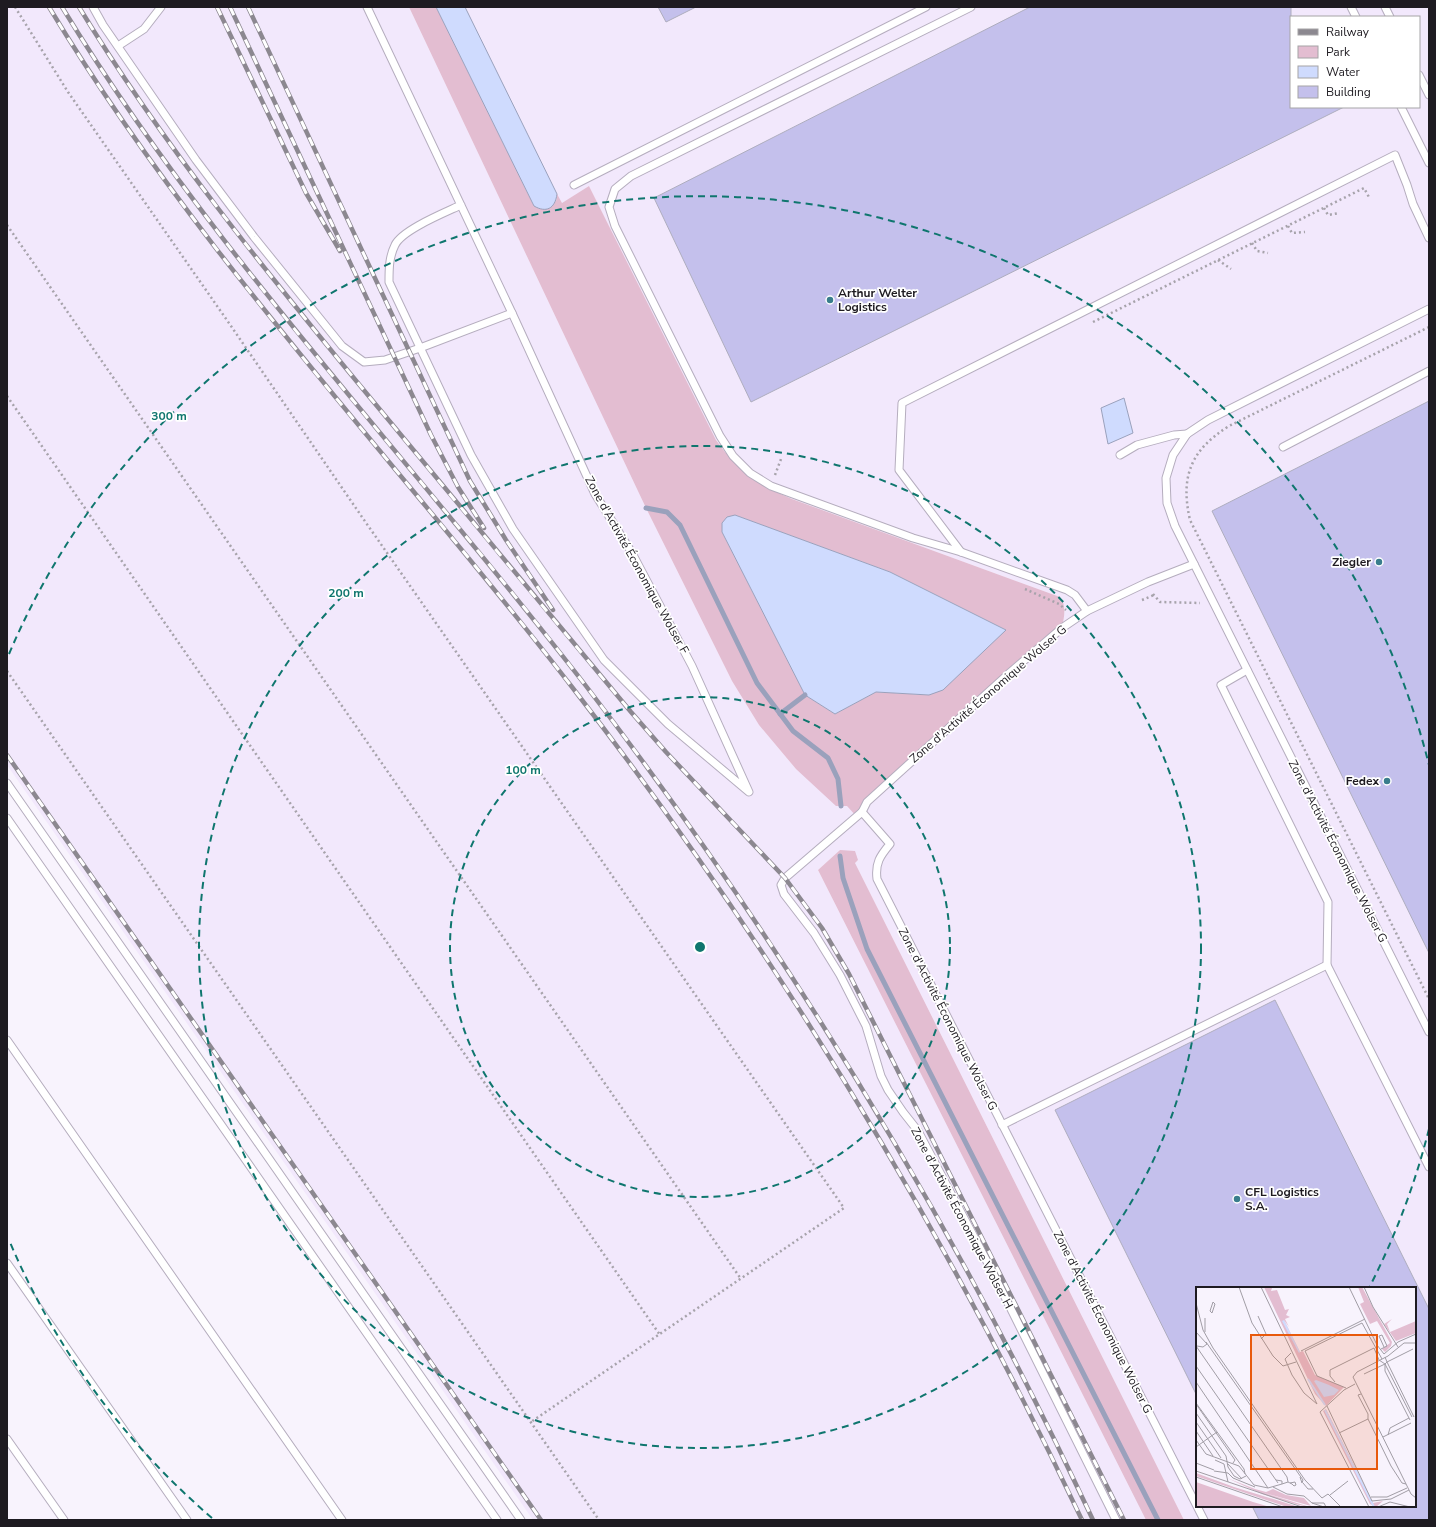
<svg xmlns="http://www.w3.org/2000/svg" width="1436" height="1527" font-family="'Nunito Sans',sans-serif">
  <rect width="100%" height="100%" fill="#f8f3fd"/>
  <path fill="#f2e8fc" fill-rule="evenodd" d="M7,7H409L646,508L732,681L759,725L796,769L867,802L1062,628L1065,608L1060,597L792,499L770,489L748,476L729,458L716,440L589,186L561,204L436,7H1429V1520H1184L855,863L858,860L840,850L818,870L1146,1520H533L7,765ZM1291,17H1419V107H1291ZM1197,1288H1415V1506H1197Z"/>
  <g fill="#e3bdd1" fill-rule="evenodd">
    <path d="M409,7H436L534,206L556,201L557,194L562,203L589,186L716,440C739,472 755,483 792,499L1060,597C1067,606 1064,617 1062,628L867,802L857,817L847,806H836L796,769L759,725L732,681L646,508ZM735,515L890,572L1006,630L928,695L876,692L835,714L805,695L722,532V523Z"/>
    <path d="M840,850L855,851L858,860L855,863L1184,1520H1146L818,870Z"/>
  </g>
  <g fill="#cfdbfe" stroke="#9aa1bc">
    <path d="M436,7H465L557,194C555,209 546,213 534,206Z"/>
    <path d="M1124,398L1133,433L1108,444L1101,408Z"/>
    <path d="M735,515L890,572L1006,630L943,690L929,695L876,692L835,714L805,695L722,532V523L727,517Z"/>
  </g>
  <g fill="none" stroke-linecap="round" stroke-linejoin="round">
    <g stroke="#9aa1bc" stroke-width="5">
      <path d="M646,508L667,512L680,525L757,683L793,731L828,758L838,779L841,806"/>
      <path d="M780,714L805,695"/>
      <path d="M840,856L843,878L867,949L1158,1520"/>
    </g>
  </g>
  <g fill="#c4c0ec" stroke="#aeadbe">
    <path d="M658,7H696L666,22Z"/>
    <path d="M1030,7H1291V107H1344L751,402L654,198Z"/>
    <path d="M1429,401V953L1212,511Z"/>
    <path d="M1275,1000L1429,1309V1520H1259L1252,1506H1415V1288H1197V1396L1055,1110Z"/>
  </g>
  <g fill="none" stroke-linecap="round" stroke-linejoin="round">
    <g stroke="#b5adbe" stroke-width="9">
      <g id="lane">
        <path d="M93,7L103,25L196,160L254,237L342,346L364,362L385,360L420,348L512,313"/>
        <path d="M367,7L512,313L595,494L632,553L692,666L749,792L668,724L604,660L513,529L471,455L389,282C389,269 389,257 395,245C402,230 444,213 461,205"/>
        <path d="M971,7L631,176L615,189L609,207L615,226L720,436L733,456L750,473L771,486L913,538L961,552L1067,590L1075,595L1087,611"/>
        <path d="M1351,7L1356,17"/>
        <path d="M1385,7L1390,17"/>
        <path d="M118,46L144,29L161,7"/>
        <path d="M1419,75L1429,95"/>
        <path d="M1401,107L1429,163"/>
        <path d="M574,185L926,7"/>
        <path d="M1429,309L1208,420L1187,434L1173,455L1166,478L1167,503L1175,526L1429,1032"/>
        <path d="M1283,447L1429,371"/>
        <path d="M1120,455L1137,445L1174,435L1187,434"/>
        <path d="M961,552L899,470L902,403L1395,155L1407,185L1413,204L1429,238"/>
        <path d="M1247,670L1221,685L1328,902L1327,965L1429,1167"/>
        <path d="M7,783L521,1520"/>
        <path d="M862,812L890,844C880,856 875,863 877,879L1204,1520"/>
        <path d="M7,818L497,1520"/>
        <path d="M7,1040L342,1520"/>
        <path d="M1002,1125L1327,965"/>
        <path d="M7,1263L187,1520"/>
        <path d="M7,1439L64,1520"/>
        <path d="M1116,1520L993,1273L918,1131L903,1112L888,1090L881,1076L866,1026L840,975L814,933L784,894L781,885L785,878L862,812L867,802L1006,676L1062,628L1087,611L1148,582L1194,564"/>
      </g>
    </g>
    <g stroke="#a7a3ab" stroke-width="2.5" stroke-dasharray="2 3" stroke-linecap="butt">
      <path d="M15,7L68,92L231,326L362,517L844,1208L531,1422"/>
      <path d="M1324,208L1328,215L1339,213"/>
      <path d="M7,225L741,1279"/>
      <path d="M1288,226L1292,233L1305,232"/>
      <path d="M1252,243L1257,251L1268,253"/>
      <path d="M1218,260L1231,269"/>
      <path d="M1093,322L1364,188L1370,199"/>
      <path d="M1429,327L1229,426C1191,450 1180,476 1190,520L1429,999"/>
      <path d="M7,396L660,1335"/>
      <path d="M775,475L781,459"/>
      <path d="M1025,589L1059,604L1066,610"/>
      <path d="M1153,594L1160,602L1200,603"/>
      <path d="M1142,600L1154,595"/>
      <path d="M7,671L599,1520"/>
    </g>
    <use href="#lane" stroke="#fff" stroke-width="7"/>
    <g stroke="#8c8890" stroke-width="4.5">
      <g id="rail">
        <path d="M49,7C197,253 397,461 572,687C772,945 942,1225 1082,1520"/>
        <path d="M62,7C211,252 411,459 586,686C786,946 954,1223 1093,1520"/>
        <path d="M79,7C164,147 268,274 372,400C458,504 544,608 631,712L666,752L785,878L822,928L849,974L1124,1520"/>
        <path d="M217,7L306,193L340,251"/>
        <path d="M230,7L431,435L458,487L484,528"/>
        <path d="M248,7L470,481L506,540L553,610"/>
        <path d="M7,755L541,1520"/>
      </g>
    </g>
    <use href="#rail" stroke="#fff" stroke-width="3" stroke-dasharray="9" stroke-linecap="butt"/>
  </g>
  <g fill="none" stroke="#0f766e" stroke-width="2" stroke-dasharray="7 5">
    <circle cx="700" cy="947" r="250"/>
    <circle cx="700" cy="947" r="501"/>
    <path d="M1429 1129A751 751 0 0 1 1369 1288M212 1518A751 751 0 0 1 9 1240M9 654A751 751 0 0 1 1429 765"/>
  </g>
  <g fill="#397d8c" stroke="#fff" stroke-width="1.5">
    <circle cx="830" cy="300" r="4"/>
    <circle cx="1379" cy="562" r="4"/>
    <circle cx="1387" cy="781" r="4"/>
    <circle cx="1237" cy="1199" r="4"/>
  </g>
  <g text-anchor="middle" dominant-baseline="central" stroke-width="3.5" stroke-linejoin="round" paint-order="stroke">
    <g font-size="12" font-weight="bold" fill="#1e1b21" stroke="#fff" text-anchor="start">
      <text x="838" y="293">Arthur Welter<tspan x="838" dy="14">Logistics</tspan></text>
      <text x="1371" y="562" text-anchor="end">Ziegler</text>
      <text x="1379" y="781" text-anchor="end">Fedex</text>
      <text x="1245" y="1192">CFL Logistics<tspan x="1245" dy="14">S.A.</tspan></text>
    </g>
    <g font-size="12" fill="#1e1b21" stroke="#fff">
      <text transform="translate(637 565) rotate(61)">Zone d'Activité Économique Wolser F</text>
      <text transform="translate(988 694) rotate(-41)">Zone d'Activité Économique Wolser G</text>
      <text transform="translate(1338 851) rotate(63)">Zone d'Activité Économique Wolser G</text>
      <text transform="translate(948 1019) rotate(63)">Zone d'Activité Économique Wolser G</text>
      <text transform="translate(962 1218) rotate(62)">Zone d'Activité Économique Wolser H</text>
      <text transform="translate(1103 1322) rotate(63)">Zone d'Activité Économique Wolser G</text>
    </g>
  </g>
  <g transform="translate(1196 1287)">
    <rect width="220" height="220" fill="#f8f3fd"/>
    <path d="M68,0H82L76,1L75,4L81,3L89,23L93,22L90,28L94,30L89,32L93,40L88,33L104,65L107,64L119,88L148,100L130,119L119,107ZM162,0H166L196,55L195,59L189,65L186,62L194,56L181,34L174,37L164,17L168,15ZM196,32L191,37L194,45L220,34V46L200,54L188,37ZM130,122L177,216L187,214L180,220L174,217L127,124ZM0,186L38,200L103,220L88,219L0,189ZM31,191L59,202L70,205L77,202L90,208L108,211L115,219L65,205L114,220L103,218L66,207ZM0,195L57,215L74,220H0Z" fill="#e3bdd1"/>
    <path d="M88,33L104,65L103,66L86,34ZM120,93L133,98L143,103L138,108L128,110L118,94Z" fill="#cfdbfe"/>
    <path fill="none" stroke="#cfdbfe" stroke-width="2" d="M112,92L129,118M129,123L178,220"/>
    <path fill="none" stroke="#a19da5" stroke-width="1" d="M43,0L56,36L77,69L87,79L100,75M65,0L121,117L108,106L96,88L89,72L95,66M153,0L181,58M168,0L177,20L202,60M17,15L19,17L16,26L14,24ZM0,16L7,43L17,61L109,193L126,211L132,207L144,219M62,29L70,47L65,52M0,45L11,57L7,60L1,59M9,45V31M10,55L107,193L106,196L104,190M220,56H208L192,69L161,85L157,90L215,207L220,211M181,58L188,67L202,55L220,47M0,59L91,190L92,195L86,197M185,62L191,59L186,48L183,49L188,60M217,62L191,75L218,130M105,64L169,32M189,70L191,75L189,77L216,130M0,79L82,196M168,87L189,77M0,95L72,201L58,198L43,179L10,167L0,153M139,95L134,89V83L178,61L183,73L189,77V84L214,133M159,97L148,103L124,125L173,220M150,101L121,89L109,64L166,36L186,72M165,107L162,108L172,127V132L195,179L206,196L210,197M0,116L48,182L49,187M0,117L39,173L37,176M131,119L176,214L195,212L213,203M0,126L30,169L32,180L38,189L44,192L50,189M0,135L25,171M0,144L17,169M143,146L172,132M192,148L194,141L213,131M187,150L215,136M0,160L21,145M19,173L28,177L32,195M0,176L18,183M32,177L46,192M0,184L106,220M18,184L32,186L37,191L59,200M0,190L87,220M92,195L96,197L98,199L100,198L99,195L94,196M107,196L112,202H117M77,200L91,207L108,209L116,216M72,201L86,197V194L80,193M134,208L152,194M175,210H191L211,201M128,220L116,216H128L130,220M182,220L194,215L214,220"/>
    <path fill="#e8590c" fill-opacity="0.15" stroke="#e8590c" stroke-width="2" d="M55,48H181V182H55Z"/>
    <rect width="220" height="220" fill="none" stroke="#1e1b21" stroke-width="2"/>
  </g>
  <circle cx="700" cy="947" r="6" fill="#0f766e" stroke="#fff" stroke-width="2"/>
  <g font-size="12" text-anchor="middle" font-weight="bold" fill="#0f766e" stroke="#fff" stroke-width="3.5" stroke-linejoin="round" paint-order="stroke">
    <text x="169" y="420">300 m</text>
    <text x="346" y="597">200 m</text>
    <text x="523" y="774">100 m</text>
  </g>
  <rect width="1436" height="1527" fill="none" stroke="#1e1b21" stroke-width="16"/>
  <rect x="1290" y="16" width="130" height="92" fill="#ffffff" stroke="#a5a4a6"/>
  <rect x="1298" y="29" width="20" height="6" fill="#8c8890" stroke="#a5a4a6"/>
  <text x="1326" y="36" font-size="12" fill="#1e1b21">Railway</text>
  <rect x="1298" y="46" width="20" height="12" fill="#e3bdd1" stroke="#a5a4a6"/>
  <text x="1326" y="56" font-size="12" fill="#1e1b21">Park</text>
  <rect x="1298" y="66" width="20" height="12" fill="#cfdbfe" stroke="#a5a4a6"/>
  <text x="1326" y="76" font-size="12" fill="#1e1b21">Water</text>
  <rect x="1298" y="86" width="20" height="12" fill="#c4c0ec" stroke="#a5a4a6"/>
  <text x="1326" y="96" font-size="12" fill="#1e1b21">Building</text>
</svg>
